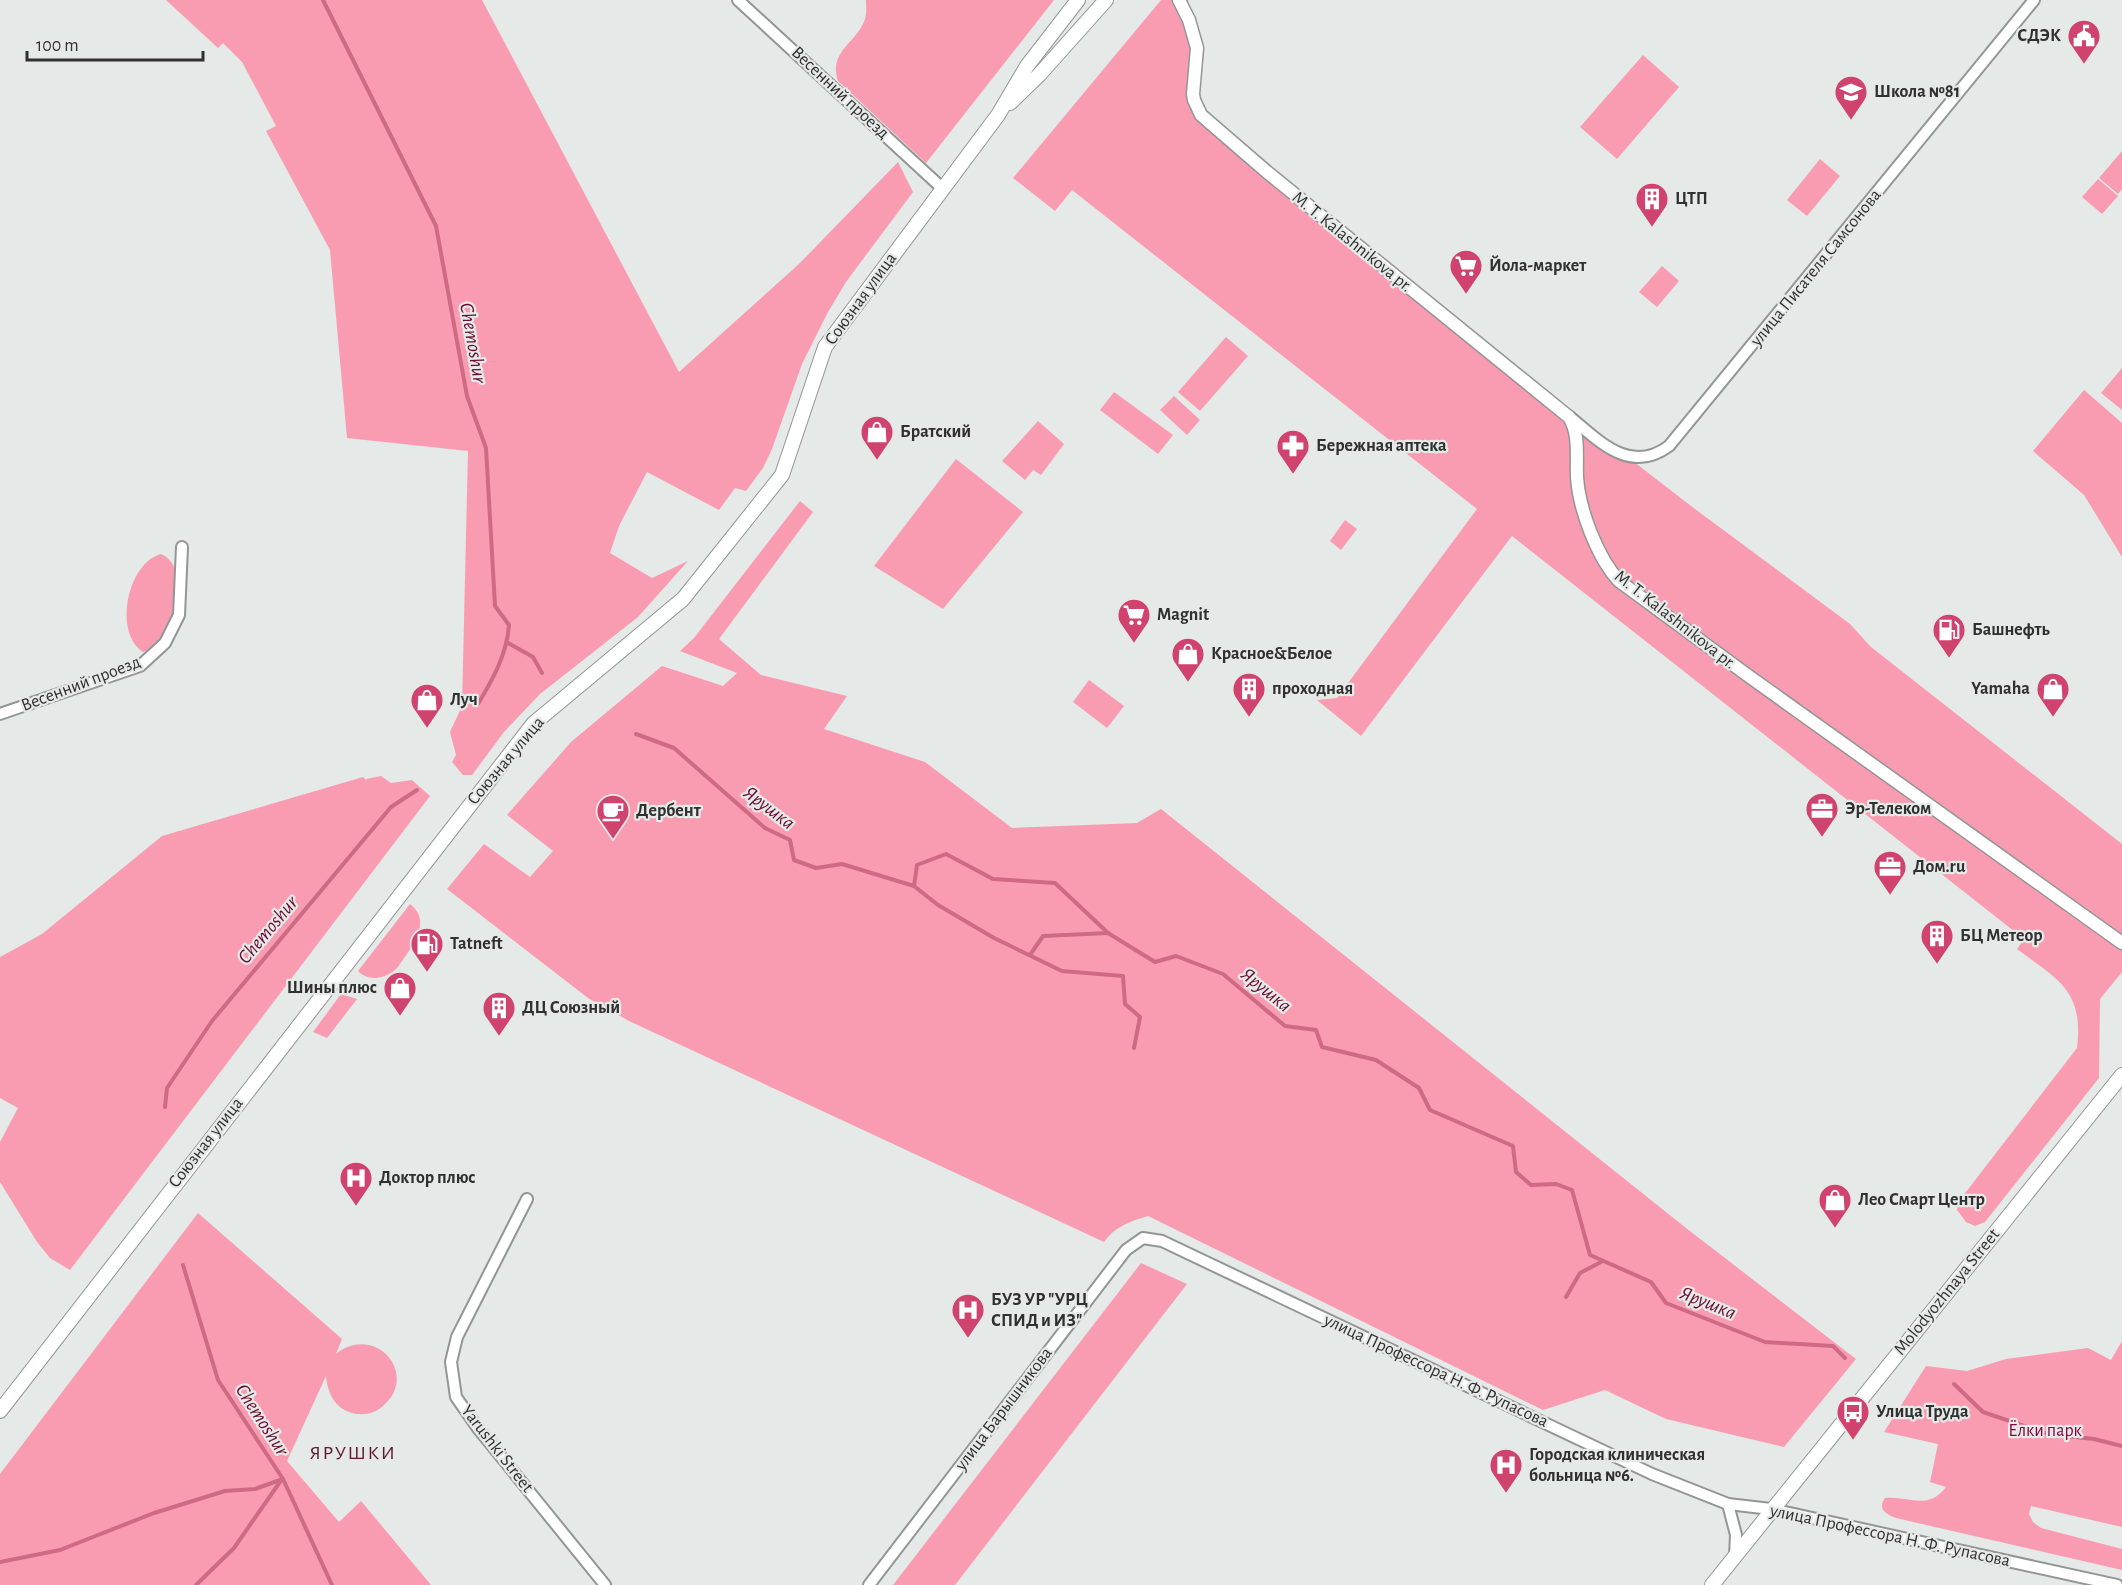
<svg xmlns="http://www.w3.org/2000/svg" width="2122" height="1585" font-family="'Alegreya Sans',sans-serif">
  <rect width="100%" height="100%" fill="#e5e9e7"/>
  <g fill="#fa9cb1">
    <path d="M166,0H482L679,372L800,263L898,162L913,192L846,282L828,312L802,364L772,449L763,468L746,491L735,488L719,510L647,472L619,526L610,553L652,578L688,561L638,617L540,694L504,732L472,775H463L452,762L456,755L450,732L462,706L468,451L347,438L330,250L266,131L276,126L242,62L223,43L218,48Z"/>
    <path d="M866,0H1054L926,163L838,81C828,51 857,43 865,19C867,13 866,6 866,0Z"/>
    <path d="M1161,0H1188L1202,109L1616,448L1691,506L1850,624L1871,647L2122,844V972L2100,999L2099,1078L1985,1222L1975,1226L1966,1222L1957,1210L1959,1201L2077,1048C2084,990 2058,980 2017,949L2024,939L1512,536L1361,736L1317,700L1337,698L1477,509L1072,190L1055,211L1013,178Z"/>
    <path d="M1643,55L1679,87L1617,159L1580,127Z"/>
    <path d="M2122,151V189L2118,194L2099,178Z"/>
    <path d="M1820,159L1840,176L1807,216L1787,200Z"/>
    <path d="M2098,179L2118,196L2102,214L2082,197Z"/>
    <path d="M1662,266L1679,281L1657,307L1639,292Z"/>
    <path d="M1226,337L1248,356L1200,411L1178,392Z"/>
    <path d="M2122,368V410L2101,393Z"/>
    <path d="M2084,390L2122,423V557L2084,495L2033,451Z"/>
    <path d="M1114,392L1173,435L1158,454L1100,410Z"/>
    <path d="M1174,396L1200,420L1187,435L1160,410Z"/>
    <path d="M1038,421L1064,444L1041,475L1033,470L1025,480L1002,461Z"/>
    <path d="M956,459L1023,512L943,609L874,566Z"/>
    <path d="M800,501L813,512L719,639L761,675L847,696L824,729L925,762L1012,828L1137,823L1161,809L1686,1228L1856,1359L1784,1447L1666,1419L1605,1390L1543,1410L1148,1216C1131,1221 1114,1227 1104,1242L629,1021L588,998L447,889L484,844L530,877L553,851L507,815L571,742L662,666L723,686L737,673L680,651L694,638Z"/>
    <path d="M1345,520L1357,529L1341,550L1330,541Z"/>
    <path d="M161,554C194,568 173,643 143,652C113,633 127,563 161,554Z"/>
    <path d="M1089,680L1124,706L1107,728L1073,702Z"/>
    <path d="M381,776L391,783L412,780L430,796L70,1270L50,1258L37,1242L0,1182V1142L18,1108L0,1098V957L42,934L162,836L363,777L367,781L366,779Z"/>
    <path d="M410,904C434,922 410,949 398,967C388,978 369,983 358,971Z"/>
    <path d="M341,994L357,999L327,1038L313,1032Z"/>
    <path d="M198,1213L342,1339L336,1354C375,1323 420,1374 383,1406C373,1415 360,1416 349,1412C333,1406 327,1390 326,1376L287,1461L339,1522L361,1501L431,1585H0V1474Z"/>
    <path d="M1141,1263L1187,1284L955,1585H893Z"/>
    <path d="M2122,1341V1527L2031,1506L2029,1514L2033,1522L2041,1528L2122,1549V1570L1896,1518C1886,1514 1877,1509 1885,1498C1910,1496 1928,1511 1946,1487L1930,1482L1938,1444L1884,1432L1926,1366L1967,1371L2006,1359L2088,1348L2111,1360Z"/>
  </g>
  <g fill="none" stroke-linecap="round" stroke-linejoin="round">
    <g stroke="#ce6a83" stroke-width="4">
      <path d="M323,0L436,226L467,396L486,448L495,606L509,625C507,654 493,679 478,704"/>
      <path d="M508,643L533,657L542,673"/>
      <path d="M636,734L674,748L765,828L790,840L794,860L816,868L842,864L914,886L917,865L946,854L993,879L1055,883L1108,933L1155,962L1176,956L1223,974L1285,1026L1316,1030L1322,1047L1376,1060L1419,1088L1430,1110L1513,1146L1516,1172L1531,1185L1556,1184L1572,1190L1590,1255L1651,1282L1666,1303L1765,1342L1833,1346L1845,1358"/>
      <path d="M914,886L938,905L994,938L1062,971L1123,976L1125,1004L1140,1017L1134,1048"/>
      <path d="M1030,955L1043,936L1108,933"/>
      <path d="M165,1107L167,1088L212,1021L391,807L417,790"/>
      <path d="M183,1265L218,1380L283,1479L332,1585"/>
      <path d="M1566,1297L1580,1273L1603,1261"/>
      <path d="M1954,1384L1983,1412L2048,1434L2094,1439L2122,1446"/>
      <path d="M0,1562L60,1550L154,1513L225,1491L255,1489L283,1479"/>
      <path d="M196,1585L234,1548L282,1479"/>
    </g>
    <g stroke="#929694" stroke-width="14">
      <g id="minor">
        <path d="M738,0L942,188"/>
        <path d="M1570,417C1599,441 1630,475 1669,446L2034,0"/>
        <path d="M0,714L140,666L165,643L179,615L182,547"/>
        <path d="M527,1199L457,1337L451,1362L456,1397L477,1427L605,1585"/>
        <path d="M1728,1504L1736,1535L1735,1556"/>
        <path d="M869,1585L1126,1250L1143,1238L1162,1241L1652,1474L1728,1504L1771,1509L2117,1585"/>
      </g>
    </g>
    <g stroke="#929694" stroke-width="15">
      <path id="tertiary" d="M1179,0L1189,20L1197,48L1193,94L1194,100L1201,115L1267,172L1569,417C1580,434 1576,458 1577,477C1579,509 1597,557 1619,581L1750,677L2122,943"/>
    </g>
    <g stroke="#929694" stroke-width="16">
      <g id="secondary">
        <path d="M1010,103L1039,75L1106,0"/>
        <path d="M0,1411L533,724L683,599L782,475L825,347L998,115L1027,66L1078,0"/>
        <path d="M1712,1585L2122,1075"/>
      </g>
    </g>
    <use href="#minor" stroke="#fff" stroke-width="10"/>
    <use href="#tertiary" stroke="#fff" stroke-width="12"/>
    <use href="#secondary" stroke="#fff" stroke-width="14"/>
  </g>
  <defs>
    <g id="civic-pin" transform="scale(1.725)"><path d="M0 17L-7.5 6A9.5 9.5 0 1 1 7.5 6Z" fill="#d0436f" stroke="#e5e9e7"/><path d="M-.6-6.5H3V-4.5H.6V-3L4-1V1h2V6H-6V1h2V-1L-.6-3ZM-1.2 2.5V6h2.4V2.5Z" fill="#fff"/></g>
    <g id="school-pin" transform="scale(1.725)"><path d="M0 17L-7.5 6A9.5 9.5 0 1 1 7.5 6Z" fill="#d0436f" stroke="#e5e9e7"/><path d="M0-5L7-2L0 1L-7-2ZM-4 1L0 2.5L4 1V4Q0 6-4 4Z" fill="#fff"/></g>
    <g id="building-pin" transform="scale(1.725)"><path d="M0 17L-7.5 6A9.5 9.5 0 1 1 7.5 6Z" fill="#d0436f" stroke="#e5e9e7"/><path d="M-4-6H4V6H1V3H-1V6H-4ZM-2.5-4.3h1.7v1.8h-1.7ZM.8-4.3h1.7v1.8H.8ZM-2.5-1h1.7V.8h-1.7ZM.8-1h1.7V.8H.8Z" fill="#fff"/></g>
    <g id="supermarket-pin" transform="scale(1.725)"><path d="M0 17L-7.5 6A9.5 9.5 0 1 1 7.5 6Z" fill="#d0436f" stroke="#e5e9e7"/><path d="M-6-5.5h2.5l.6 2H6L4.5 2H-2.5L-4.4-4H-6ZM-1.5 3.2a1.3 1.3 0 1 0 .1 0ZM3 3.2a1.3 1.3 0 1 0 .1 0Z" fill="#fff"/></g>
    <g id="shop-pin" transform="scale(1.725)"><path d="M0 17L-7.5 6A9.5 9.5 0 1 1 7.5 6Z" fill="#d0436f" stroke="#e5e9e7"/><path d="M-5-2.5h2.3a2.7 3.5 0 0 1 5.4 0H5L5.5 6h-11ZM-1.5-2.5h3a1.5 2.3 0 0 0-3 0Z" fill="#fff"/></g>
    <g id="pharmacy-pin" transform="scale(1.725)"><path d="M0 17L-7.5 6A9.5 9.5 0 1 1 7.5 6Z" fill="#d0436f" stroke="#e5e9e7"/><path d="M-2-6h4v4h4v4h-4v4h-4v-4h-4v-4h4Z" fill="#fff"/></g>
    <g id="fuel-pin" transform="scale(1.725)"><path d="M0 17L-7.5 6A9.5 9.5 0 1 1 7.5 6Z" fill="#d0436f" stroke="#e5e9e7"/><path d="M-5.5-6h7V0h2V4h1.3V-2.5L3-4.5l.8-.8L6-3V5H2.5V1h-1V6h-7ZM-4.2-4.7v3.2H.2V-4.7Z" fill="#fff"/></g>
    <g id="office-pin" transform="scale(1.725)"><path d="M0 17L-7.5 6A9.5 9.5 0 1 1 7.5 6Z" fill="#d0436f" stroke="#e5e9e7"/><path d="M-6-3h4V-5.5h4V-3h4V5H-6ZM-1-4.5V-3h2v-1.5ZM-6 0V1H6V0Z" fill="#fff"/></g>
    <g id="cafe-pin" transform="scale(1.725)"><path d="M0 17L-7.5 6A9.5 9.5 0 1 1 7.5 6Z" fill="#d0436f" stroke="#e5e9e7"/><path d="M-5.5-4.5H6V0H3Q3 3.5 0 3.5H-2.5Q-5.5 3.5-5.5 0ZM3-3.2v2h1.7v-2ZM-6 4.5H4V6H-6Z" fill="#fff"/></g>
    <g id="hospital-pin" transform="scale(1.725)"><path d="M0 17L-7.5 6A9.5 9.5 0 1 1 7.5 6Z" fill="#d0436f" stroke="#e5e9e7"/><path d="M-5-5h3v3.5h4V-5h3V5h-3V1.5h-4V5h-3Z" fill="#fff"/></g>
    <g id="bus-pin" transform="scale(1.725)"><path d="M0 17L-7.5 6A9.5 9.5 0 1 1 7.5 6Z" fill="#d0436f" stroke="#e5e9e7"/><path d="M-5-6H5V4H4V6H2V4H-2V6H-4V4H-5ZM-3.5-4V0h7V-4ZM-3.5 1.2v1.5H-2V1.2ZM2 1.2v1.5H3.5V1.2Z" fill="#fff"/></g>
  </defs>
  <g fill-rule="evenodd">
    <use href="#civic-pin" x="2084" y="36"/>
    <use href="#school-pin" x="1851" y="92"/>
    <use href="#building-pin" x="1652" y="199"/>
    <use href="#supermarket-pin" x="1466" y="266"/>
    <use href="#shop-pin" x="877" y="432"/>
    <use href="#pharmacy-pin" x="1293" y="446"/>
    <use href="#supermarket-pin" x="1134" y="615"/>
    <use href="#fuel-pin" x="1949" y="630"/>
    <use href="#shop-pin" x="1188" y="654"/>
    <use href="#building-pin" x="1249" y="689"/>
    <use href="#shop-pin" x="2053" y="689"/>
    <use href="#shop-pin" x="427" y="700"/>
    <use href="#office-pin" x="1822" y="809"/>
    <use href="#cafe-pin" x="613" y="811"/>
    <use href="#office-pin" x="1890" y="867"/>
    <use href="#building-pin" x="1937" y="936"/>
    <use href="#fuel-pin" x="427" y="944"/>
    <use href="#shop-pin" x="400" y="988"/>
    <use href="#building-pin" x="499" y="1008"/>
    <use href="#hospital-pin" x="356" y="1178"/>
    <use href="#shop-pin" x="1835" y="1200"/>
    <use href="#hospital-pin" x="968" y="1310"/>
    <use href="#bus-pin" x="1853" y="1412"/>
    <use href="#hospital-pin" x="1506" y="1465"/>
  </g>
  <g text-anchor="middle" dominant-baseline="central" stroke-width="4.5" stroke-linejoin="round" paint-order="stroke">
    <g font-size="18" font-weight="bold" fill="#2f3030" stroke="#e5e9e7" text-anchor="start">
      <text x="2061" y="36" text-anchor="end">СДЭК</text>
      <text x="1874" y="92">Школа №81</text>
      <text x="1675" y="199">ЦТП</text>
      <text x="1489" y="266">Йола-маркет</text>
      <text x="900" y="432">Братский</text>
      <text x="1316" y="446">Бережная аптека</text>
      <text x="1157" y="615">Magnit</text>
      <text x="1972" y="630">Башнефть</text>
      <text x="1211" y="654">Красное&amp;Белое</text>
      <text x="1272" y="689">проходная</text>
      <text x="2030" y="689" text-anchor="end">Yamaha</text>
      <text x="450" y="700">Луч</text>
      <text x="1845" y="809">Эр-Телеком</text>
      <text x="636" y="811">Дербент</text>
      <text x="1913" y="867">Дом.ru</text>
      <text x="1960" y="936">БЦ Метеор</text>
      <text x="450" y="944">Tatneft</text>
      <text x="377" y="988" text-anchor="end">Шины плюс</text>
      <text x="522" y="1008">ДЦ Союзный</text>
      <text x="379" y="1178">Доктор плюс</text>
      <text x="1858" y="1200">Лео Смарт Центр</text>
      <text x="991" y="1300">БУЗ УР "УРЦ<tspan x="991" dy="21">СПИД и ИЗ"</tspan></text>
      <text x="1876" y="1412">Улица Труда</text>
      <text x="1529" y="1455">Городская клиническая<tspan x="1529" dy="21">больница №6.</tspan></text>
    </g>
    <g font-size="18" fill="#2f3030" stroke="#e5e9e7">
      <text transform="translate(840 93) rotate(43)">Весенний проезд</text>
      <text transform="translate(1352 242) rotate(39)">M. T. Kalashnikova pr.</text>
      <text transform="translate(1816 268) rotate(-51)">улица Писателя Самсонова</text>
      <text transform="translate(861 299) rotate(-54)">Союзная улица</text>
      <text transform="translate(1675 620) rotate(38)">M. T. Kalashnikova pr.</text>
      <text transform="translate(81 684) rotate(-21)">Весенний проезд</text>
      <text transform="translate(506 761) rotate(-50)">Союзная улица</text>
      <text transform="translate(206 1143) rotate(-52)">Союзная улица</text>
      <text transform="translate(1947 1292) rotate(-51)">Molodyozhnaya Street</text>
      <text transform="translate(1436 1371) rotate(25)">улица Профессора Н. Ф. Рупасова</text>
      <text transform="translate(1004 1409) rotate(-53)">улица Барышникова</text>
      <text transform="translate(497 1449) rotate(52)">Yarushki Street</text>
      <text transform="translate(1890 1536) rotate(12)">улица Профессора Н. Ф. Рупасова</text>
    </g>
    <g font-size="18" fill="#87063c" stroke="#e5e9e7">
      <text x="2045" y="1431">Ёлки парк</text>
    </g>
    <g font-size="20" font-style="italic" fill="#6a0d30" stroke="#e5e9e7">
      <text transform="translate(473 343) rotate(80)">Chemoshur</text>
      <text transform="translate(769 808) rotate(37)">Ярушка</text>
      <text transform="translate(268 930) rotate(-50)">Chemoshur</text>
      <text transform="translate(1266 990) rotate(39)">Ярушка</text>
      <text transform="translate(1708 1303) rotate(22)">Ярушка</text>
      <text transform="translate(262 1420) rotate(57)">Chemoshur</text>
    </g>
    <g font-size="20" letter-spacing="1.5" fill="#5e1a2f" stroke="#e5e9e7">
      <text x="353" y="1453">ЯРУШКИ</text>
    </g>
  </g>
  <path d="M27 51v9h176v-9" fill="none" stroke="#2f3030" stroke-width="3"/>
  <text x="36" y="51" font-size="18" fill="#2f3030" stroke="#e5e9e7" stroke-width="4.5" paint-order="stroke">100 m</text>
</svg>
